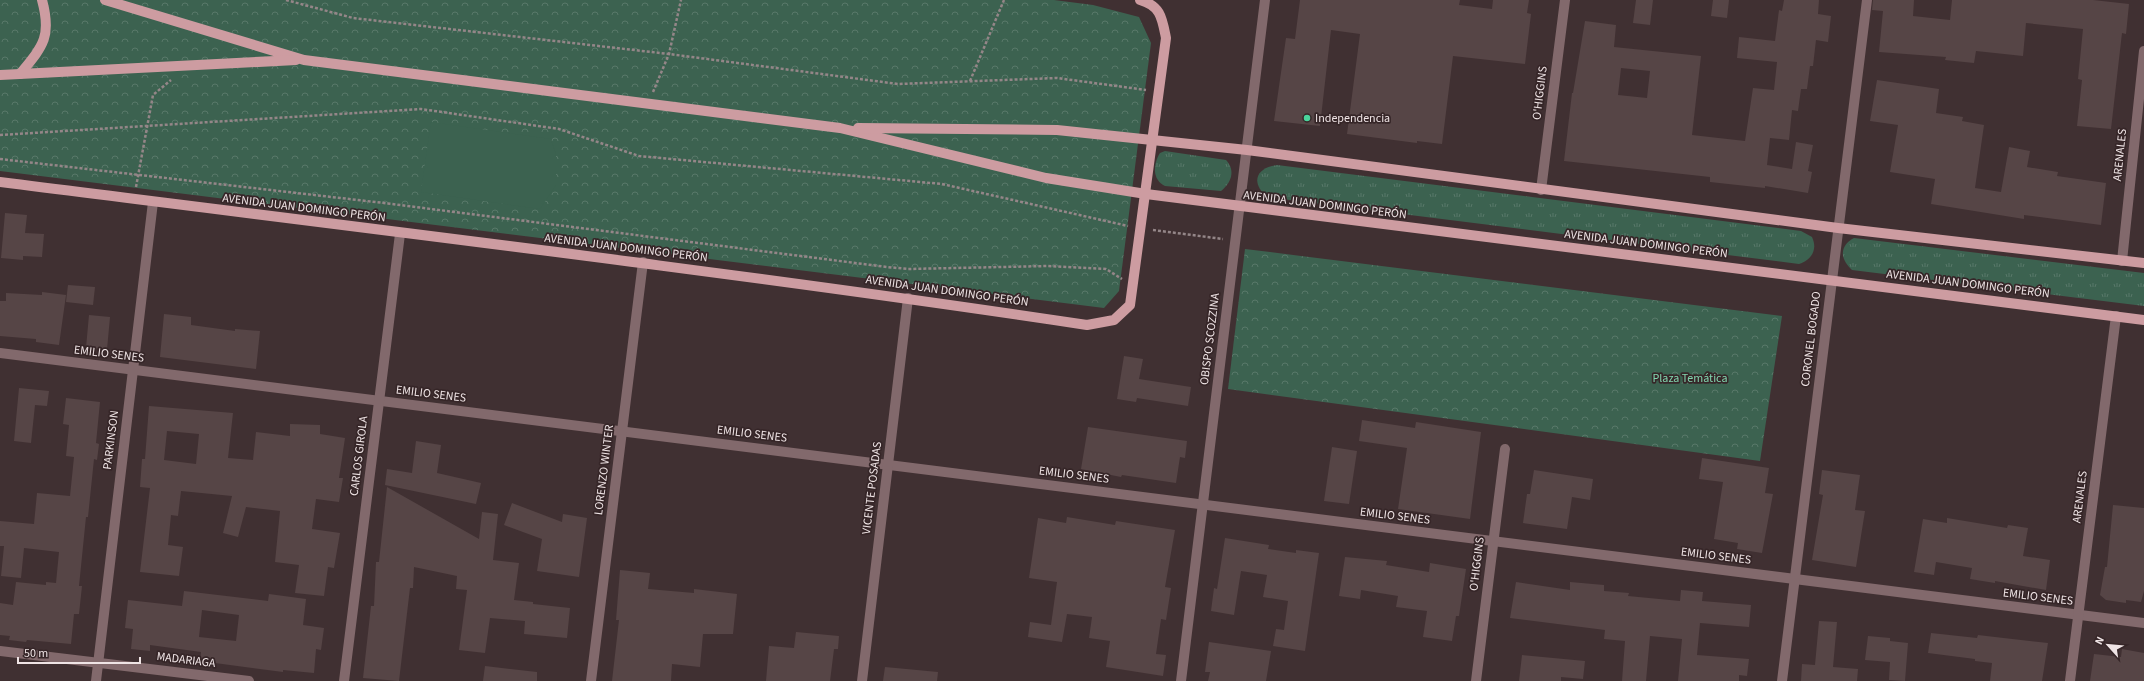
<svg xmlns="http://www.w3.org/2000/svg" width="2144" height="681" font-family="'Source Sans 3',sans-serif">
  <defs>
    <pattern id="grass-tufts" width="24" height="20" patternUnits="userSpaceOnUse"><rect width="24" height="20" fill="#3c6250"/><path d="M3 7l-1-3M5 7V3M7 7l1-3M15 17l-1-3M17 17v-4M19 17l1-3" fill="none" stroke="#587869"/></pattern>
    <pattern id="park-crowns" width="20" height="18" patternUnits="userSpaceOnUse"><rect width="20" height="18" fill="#3c6250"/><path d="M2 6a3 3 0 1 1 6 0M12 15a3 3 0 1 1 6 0" fill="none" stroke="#587869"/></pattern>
  </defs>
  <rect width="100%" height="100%" fill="#403032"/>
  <g fill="url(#grass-tufts)">
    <path d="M1165,151L1226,160C1236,171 1231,183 1221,191L1165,186C1152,180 1153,164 1160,153Z"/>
    <path d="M1277,165L1801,231L1812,237C1818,250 1811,260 1799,264L1267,197C1251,183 1255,168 1277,165Z"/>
    <path d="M1854,238L2144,273V306L1852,270C1840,259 1839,246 1854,238Z"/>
  </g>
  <g fill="url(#park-crowns)">
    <path d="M0,0H1054L1093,5L1139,17L1151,43L1119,291L1104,308L0,171Z"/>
    <path d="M1245,249L1782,316L1760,461L1228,389Z"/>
  </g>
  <path fill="#3c6250" d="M431,122L551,139L556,155V185L540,209L421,192Z"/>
  <g fill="#564546" fill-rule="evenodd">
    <path d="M1300,0H1460L1459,5L1492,9L1493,0H1529L1527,13L1531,14L1525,64L1453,56L1442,144L1417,141V143L1347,134L1360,34L1331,30L1320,126L1274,121L1286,38L1295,39Z"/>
    <path d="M1636,0H1653L1650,25L1633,23Z"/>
    <path d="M1713,0H1729L1727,18L1711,16Z"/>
    <path d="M1784,0H1819L1818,14L1831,16L1828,42L1816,40L1813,66H1810L1807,89H1801L1798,111L1792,110L1789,140L1770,138L1767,165L1792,169L1796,142L1813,145L1808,171L1812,172L1808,193L1765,186V188L1710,182V177L1564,161L1572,93H1573L1585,21L1616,25L1614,47L1701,56L1692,135L1745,141L1753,88L1774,90L1777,62L1737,58L1739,37L1775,41L1779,10L1782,11ZM1621,68L1650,71L1647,98L1618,95Z"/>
    <path d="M1873,0H1914L1913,16L1950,20L1952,0H2093L2129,4L2126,34L2122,33L2111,129L2077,126L2082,80L2078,79L2083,29L2026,23L2023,56L1976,51L1974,63L1945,60L1946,57L1879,52L1883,11L1872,10Z"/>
    <path d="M1877,80L1939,89L1936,113L1963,117L1962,121L1984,125L1975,188L2001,192L2009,147L2030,151L2027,167L2058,172L2057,176L2106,183L2101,225L2024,215V219L1931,204L1935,179L1890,172L1898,125L1870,121Z"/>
    <path d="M5,213L27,215L25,233L44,234L42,257L23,256V260L1,258Z"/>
    <path d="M68,285L95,287L93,305L66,302Z"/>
    <path d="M42,292L66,295L59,345L36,342V339L0,336V301H6V293L42,295Z"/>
    <path d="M164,314L191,317V325L235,331V329L260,331L256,369L160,357Z"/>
    <path d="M89,315L110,317L107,349L86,348Z"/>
    <path d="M1124,356L1143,359L1139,379L1191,387L1188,406L1137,398L1136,402L1117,399Z"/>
    <path d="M19,388L49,391L47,406L35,405L31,443L14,441Z"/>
    <path d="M66,398L100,402L96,443L99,444L97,460L94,459L88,517H86L79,586H82L79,614H74L71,644L27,640L26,642L9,640L10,636L0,635V603L13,605L16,582L46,585V582L56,583L59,552L24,548L21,578L1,576L4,546H0V521L34,524L37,493L70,496L74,457L66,456L69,425L63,424Z"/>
    <path d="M149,406L233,413L228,458L253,460L256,432L290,436V424L320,425V434L345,438L339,478H343L339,502L316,499L312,529L340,533L334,568L328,567L324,596L295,593L299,565L275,562L280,511L246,507L238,537L223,533L232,496L181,491L178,516L171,515L168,545L183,547L179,576L140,572L150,488L140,487L142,459H145ZM167,431L199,434L196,464L164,460Z"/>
    <path d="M1362,420L1415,428L1416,422L1481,432L1470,519L1398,509L1407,448L1359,441Z"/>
    <path d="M1088,427L1187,441L1185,458L1180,457L1176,483L1122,475L1121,477L1081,469Z"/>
    <path d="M416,441L441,445L437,473L481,483L476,504L385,485L387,469L412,473Z"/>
    <path d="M1332,447L1357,451L1349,504L1324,501Z"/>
    <path d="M1702,458L1769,468L1765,493L1773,494L1762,553L1737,549L1738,543L1714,539L1723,482L1699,479Z"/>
    <path d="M1534,470L1593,479L1590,500L1572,497L1567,529L1523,523L1527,494H1530Z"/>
    <path d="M1822,470L1860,475L1855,510L1865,511L1856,567L1812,560L1823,495L1819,494Z"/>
    <path d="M387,487L479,539L482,512L498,514L493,560L519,563L514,600L533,602V604L570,608L567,638L524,634L525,621L490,618L485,653L459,650L467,590L456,589L457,576L414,567L413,588H410L399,681L363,678L371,606H374L376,562H379Z"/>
    <path d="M512,503L562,522L563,514L587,518L579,577L537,571L542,539L504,525Z"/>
    <path d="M2113,505L2144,508V591L2141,602L2126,600V603L2106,600L2100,595L2105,567H2107Z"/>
    <path d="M1067,517L1115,525L1116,521L1175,530L1165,587L1171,588L1166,620L1161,619L1156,654L1166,655L1163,676L1106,667L1110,641L1089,638L1092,617L1067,614L1062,642L1028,637L1030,622L1051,625L1057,582L1029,578L1038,518L1066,523Z"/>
    <path d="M1947,518L2007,528L2008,525L2028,528L2023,556L2050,560L2046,590L1995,581V583L1970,579L1972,568L1936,562L1934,575L1914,572L1923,519L1947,523Z"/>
    <path d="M1225,538L1269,545L1268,549L1296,553V550L1319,553L1305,651L1273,646L1276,629L1284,630L1288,601L1263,597L1267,575L1241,571L1234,615L1211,611L1214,588L1217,589Z"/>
    <path d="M1345,557L1387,561L1386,565L1429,572L1430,563L1466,569L1459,616H1456L1452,641L1423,637L1427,611L1396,607L1398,596L1361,590L1360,599L1339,596Z"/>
    <path d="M620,570L650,573L648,589L694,593V589L737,594L733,634H703L700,667L672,664L671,681H612L619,620H616Z"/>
    <path d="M1516,582L1570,590V582L1604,585V591L1629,593L1628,596L1680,601L1681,590L1703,592L1702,601L1751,605L1749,627L1700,623L1697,655L1749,659L1747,676L1739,675V681H1678L1682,639L1650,636L1646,681H1622L1625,641L1604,639L1605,630L1510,618Z"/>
    <path d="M184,591L268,601L269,594L306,599L303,625L324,628L321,650L316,649L314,673L283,670V672L200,661L201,652L150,645V651L131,649L133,629L125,628L128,600L182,606ZM202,610L239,615L236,641L199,637Z"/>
    <path d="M1819,621L1837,622L1833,667L1858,669L1857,681H1801L1802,664L1815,665Z"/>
    <path d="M796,632L839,636L838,649H834L830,681H766L769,646L794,648Z"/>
    <path d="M1931,633L1977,638L1978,635L1995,637L2048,643L2042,681H1990L1992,663L1975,661V659L1928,653Z"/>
    <path d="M1868,636L1890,638V641L1908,643L1905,681L1889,680L1890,662L1865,660Z"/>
    <path d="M1209,642L1271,651L1266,681H1208L1210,672H1205Z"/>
    <path d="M2122,649L2144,653V681H2090L2094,654L2121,657Z"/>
    <path d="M1522,655L1585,661L1583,679L1561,677V681H1519Z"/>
    <path d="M485,666L537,672V681H483Z"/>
    <path d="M885,667L938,672L937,681H883Z"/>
  </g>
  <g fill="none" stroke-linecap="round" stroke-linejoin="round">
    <g stroke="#948688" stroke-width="2.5" stroke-dasharray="3 2" stroke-linecap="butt">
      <path d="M286,0L353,18L669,54L898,84L1057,78L1146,90"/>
      <path d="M970,81L1004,0"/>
      <path d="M653,92L669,54L681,0"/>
      <path d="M0,135L421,109L559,129L639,156L942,184L1128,226"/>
      <path d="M0,159L384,203L887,267L908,269L1048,266L1106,269L1122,279"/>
      <path d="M136,187L153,95L171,80"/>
      <path d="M1153,230L1223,239"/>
    </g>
    <g stroke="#82696c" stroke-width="10">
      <path d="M1541,190L1565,0"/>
      <path d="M2122,261L2144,51"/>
      <path d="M0,353L2144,623"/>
      <path d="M0,651L249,681"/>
      <path d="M96,681L153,202"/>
      <path d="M344,681L400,234"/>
      <path d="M591,681L643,262"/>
      <path d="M862,681L908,298"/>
      <path d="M1181,681L1265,0"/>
      <path d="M1476,681L1505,449"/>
      <path d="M1782,681L1867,0"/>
      <path d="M2070,681L2116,316"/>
    </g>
    <g stroke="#cd9ca1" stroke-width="10">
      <path d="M105,0L304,60L840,128L1046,178L1146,194L2144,320"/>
      <path d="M20,74C43,46 52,37 42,0"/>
      <path d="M0,75L296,60"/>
      <path d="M858,128L1057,130L1247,150L1838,228L2144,263"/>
      <path d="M0,182C363,228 726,271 1087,325L1114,320L1130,305L1166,38C1162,18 1161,6 1140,0"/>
    </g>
  </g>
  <circle fill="#4ad49c" stroke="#362628" stroke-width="1.5" cx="1307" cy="118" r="4"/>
  <g text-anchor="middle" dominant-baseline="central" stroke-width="3.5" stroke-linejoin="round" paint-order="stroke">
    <g font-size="12" fill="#efe4e5" stroke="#362628">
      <text transform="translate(1540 93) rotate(-83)">O'HIGGINS</text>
      <text transform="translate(2120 155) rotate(-84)">ARENALES</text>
      <text transform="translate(1325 205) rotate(7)">AVENIDA JUAN DOMINGO PERÓN</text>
      <text transform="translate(304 208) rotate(7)">AVENIDA JUAN DOMINGO PERÓN</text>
      <text transform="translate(1646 244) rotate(7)">AVENIDA JUAN DOMINGO PERÓN</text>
      <text transform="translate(626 248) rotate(7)">AVENIDA JUAN DOMINGO PERÓN</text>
      <text transform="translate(1968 284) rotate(7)">AVENIDA JUAN DOMINGO PERÓN</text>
      <text transform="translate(947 291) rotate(8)">AVENIDA JUAN DOMINGO PERÓN</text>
      <text transform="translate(1210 339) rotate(-83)">OBISPO SCOZZINA</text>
      <text transform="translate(1811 339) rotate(-83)">CORONEL BOGADO</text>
      <text transform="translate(109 354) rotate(7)">EMILIO SENES</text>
      <text transform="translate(431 394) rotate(7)">EMILIO SENES</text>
      <text transform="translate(752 434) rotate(7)">EMILIO SENES</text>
      <text transform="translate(111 440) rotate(-83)">PARKINSON</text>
      <text transform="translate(359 456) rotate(-83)">CARLOS GIROLA</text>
      <text transform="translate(604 470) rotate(-83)">LORENZO WINTER</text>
      <text transform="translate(1074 475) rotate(7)">EMILIO SENES</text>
      <text transform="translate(872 488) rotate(-83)">VICENTE POSADAS</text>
      <text transform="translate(2080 497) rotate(-83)">ARENALES</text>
      <text transform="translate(1395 516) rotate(7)">EMILIO SENES</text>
      <text transform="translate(1716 556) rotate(7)">EMILIO SENES</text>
      <text transform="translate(1477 564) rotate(-83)">O'HIGGINS</text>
      <text transform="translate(2038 597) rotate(7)">EMILIO SENES</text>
      <text transform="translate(186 660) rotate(7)">MADARIAGA</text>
    </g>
    <g font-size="12" fill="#efe4e5" stroke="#362628" text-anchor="start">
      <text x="1315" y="118">Independencia</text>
    </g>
    <g font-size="12" fill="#82d6af" stroke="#362628">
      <text x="1690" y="378">Plaza Temática</text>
    </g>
  </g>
  <g transform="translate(2108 645) rotate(297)" stroke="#362628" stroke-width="3" paint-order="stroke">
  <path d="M0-3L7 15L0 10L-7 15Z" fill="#efe4e5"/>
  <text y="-6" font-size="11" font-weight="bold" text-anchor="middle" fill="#efe4e5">N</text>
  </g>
  <path d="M18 657v6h122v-6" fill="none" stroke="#efe4e5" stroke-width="2"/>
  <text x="24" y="657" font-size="12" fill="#efe4e5" stroke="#362628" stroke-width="3" paint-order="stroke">50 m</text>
</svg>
